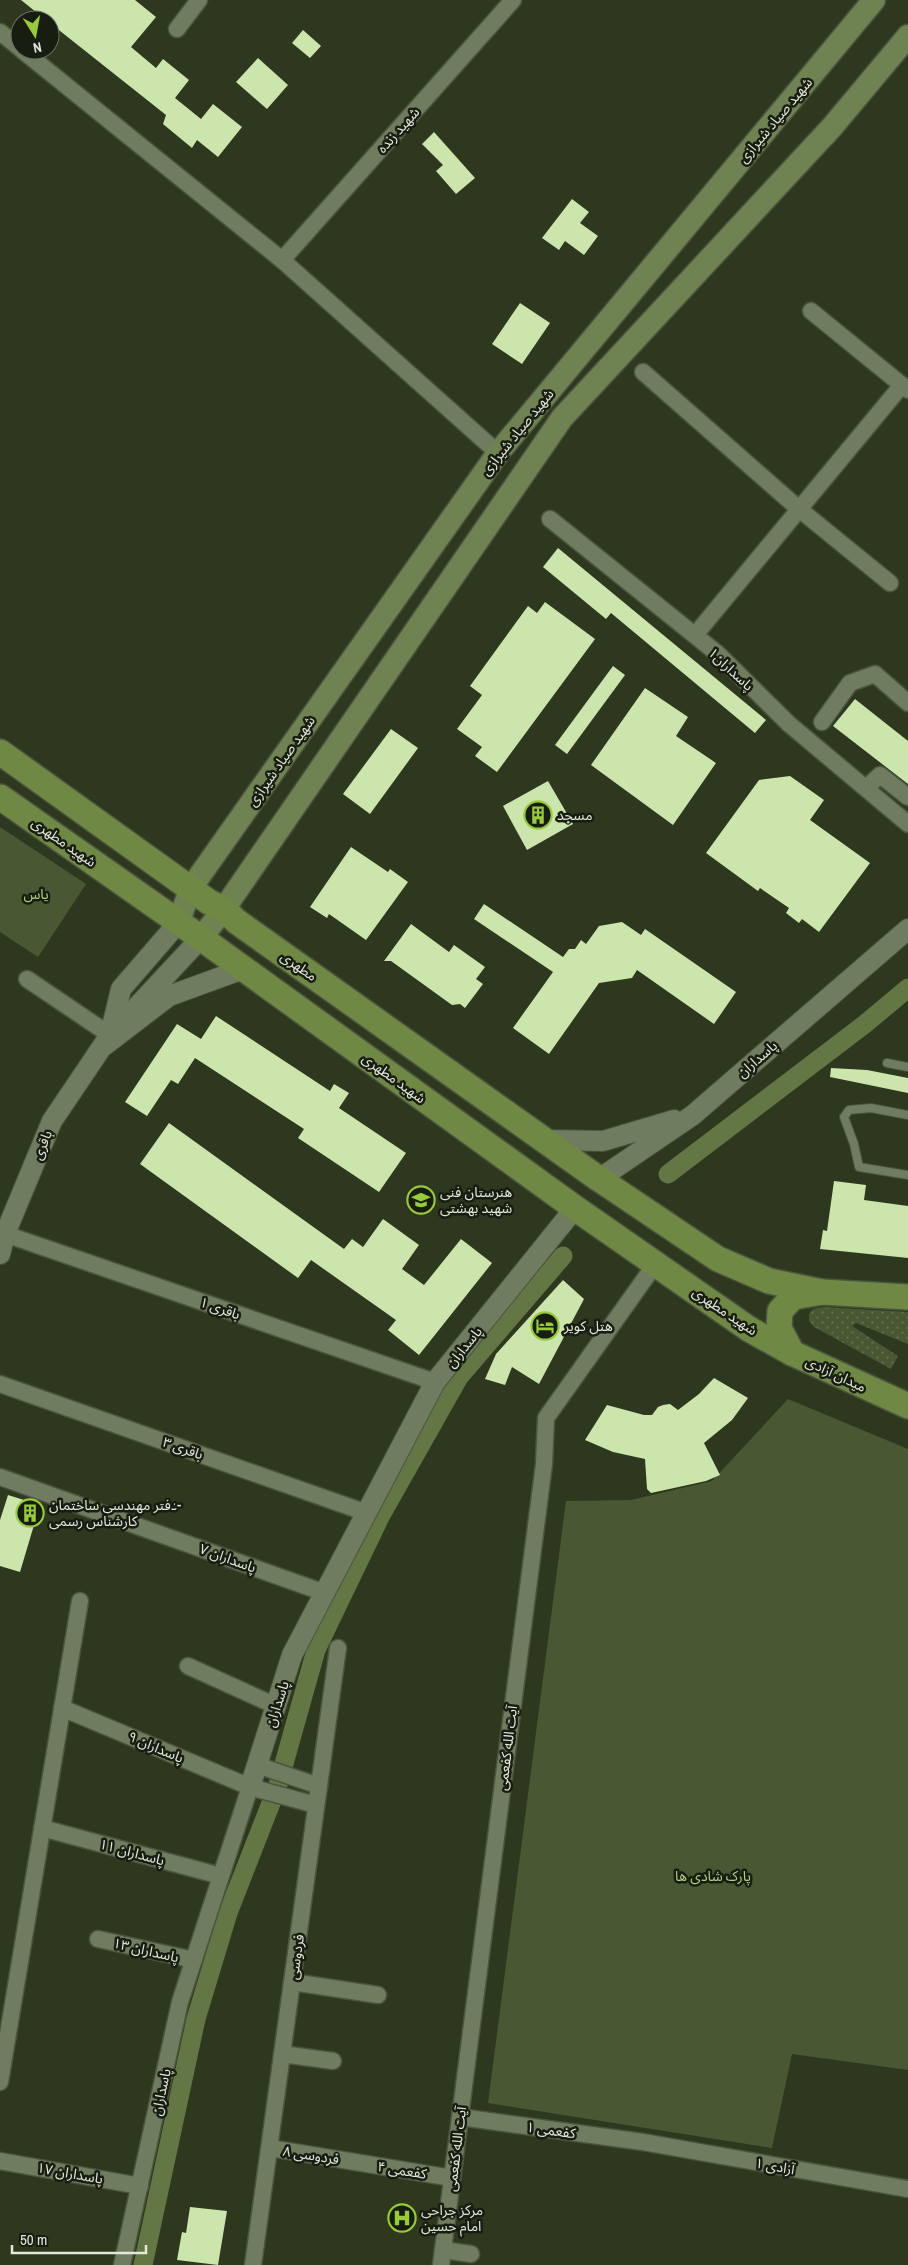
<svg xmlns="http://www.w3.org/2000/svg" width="908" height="2265" font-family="'Archivo Narrow','Noto Sans Arabic',sans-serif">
  <defs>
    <pattern id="grass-dots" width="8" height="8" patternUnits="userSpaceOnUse" patternTransform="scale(1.25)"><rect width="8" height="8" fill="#495833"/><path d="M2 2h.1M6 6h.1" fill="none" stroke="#637050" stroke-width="1.8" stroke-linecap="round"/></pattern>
  </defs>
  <rect width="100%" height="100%" fill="#2d381e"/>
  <path fill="url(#grass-dots)" d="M823,1307L908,1312V1344L856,1323L852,1326L898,1356L891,1369L814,1327L809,1321V1314L813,1309Z"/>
  <g fill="#495833">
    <path d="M0,827L86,884L38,957L0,932Z"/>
    <path d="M788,1399L908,1449V2070L792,2054L772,2148L488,2103L566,1501L631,1500L712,1481Z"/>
  </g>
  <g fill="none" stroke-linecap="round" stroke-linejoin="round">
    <g stroke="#627743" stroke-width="19">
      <path d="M668,1174L865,1024L908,988"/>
      <path d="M278,1785L316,1650L381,1515L459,1377L563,1256"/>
      <path d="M143,2265L196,2019L228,1913L271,1803"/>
    </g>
  </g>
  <g fill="#cce5ac">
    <path d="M21,0H135L156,17L131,47L156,68L163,59L189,80L175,98L201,119L213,104L242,127L218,157L197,140L192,148L163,124L166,115L50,23V20H46Z"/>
    <path d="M303,30L321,46L310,58L292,43Z"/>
    <path d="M258,58L288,85L267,109L236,82Z"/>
    <path d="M434,132L475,178L456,194L436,171L443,165L422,144Z"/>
    <path d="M572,199L589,212L580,223L598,236L584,255L565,241L559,250L542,238Z"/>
    <path d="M520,303L550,323L522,364L492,344Z"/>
    <path d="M558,548L766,720L755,733L611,613L606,619L543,567Z"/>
    <path d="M545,602L595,639L497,772L475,756L482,747L457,729L482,695L470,686L528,606L537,613Z"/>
    <path d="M613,666L625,675L567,754L555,745Z"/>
    <path d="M645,688L688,717L676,736L716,763L673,825L591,765Z"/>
    <path d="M855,699L908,741V784L833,726Z"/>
    <path d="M391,729L418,748L370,814L343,794Z"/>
    <path d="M790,776L824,800L810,820L870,863L819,932L802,919L799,923L786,913L789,908L760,888L758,891L706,853L759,780Z"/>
    <path d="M548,781L573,824L527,850L503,806Z"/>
    <path d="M351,847L388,872L390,869L408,882L366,940L329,914L327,918L310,907Z"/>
    <path d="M484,904L563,957L569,949H575L581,940L586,944L599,926L622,922L641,935L645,929L736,992L714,1024L637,970L632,978L599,983L549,1054L513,1028L553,972L474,919Z"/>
    <path d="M411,924L449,952L454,945L485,967L476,979L483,984L465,1008L460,1004L452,1005L391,961H384Z"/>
    <path d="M216,1016L330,1091L334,1084L349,1093L339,1108L406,1153L379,1192L298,1138L304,1129L195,1058L178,1084L171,1080L147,1116L125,1102L177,1024L201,1039Z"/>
    <path d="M831,1068L867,1070L908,1078V1093L830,1077Z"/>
    <path d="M169,1123L344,1249L352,1239L363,1247L383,1219L419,1245L402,1269L424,1285L461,1239L492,1263L419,1355L388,1330L396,1320L311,1260L298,1278L140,1164Z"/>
    <path d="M834,1181L866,1185L864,1200L908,1206V1258L820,1249L823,1230L827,1231Z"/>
    <path d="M563,1280L584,1299L539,1384L512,1367L505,1385L485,1379L496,1354Z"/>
    <path d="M714,1378L748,1398L732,1420L704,1443L720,1475L706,1481L651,1493L647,1489L645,1459L613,1452L585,1440L607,1405L644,1415H652L658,1407L663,1405L670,1404L678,1410L699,1394Z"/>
    <path d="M8,1495L40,1505L20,1572L0,1566V1520Z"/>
    <path d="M190,2207L227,2211L218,2265L177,2260L182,2232L186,2233Z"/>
  </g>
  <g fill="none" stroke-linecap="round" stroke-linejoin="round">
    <g stroke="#4a543e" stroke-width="10">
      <g id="service">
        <path d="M887,1063L908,1067"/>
        <path d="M908,1115L871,1108L849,1110L844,1117L854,1144L859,1167L908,1175"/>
      </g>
    </g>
    <g stroke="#4a543e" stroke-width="19">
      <g id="minor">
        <path d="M177,29L199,0"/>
        <path d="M0,32L20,48"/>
        <path d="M22,50L282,260L498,453"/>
        <path d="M282,260L513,0"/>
        <path d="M811,311L908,390"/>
        <path d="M643,372L799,509L890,583"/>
        <path d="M550,519L718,654L789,724L908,824"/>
        <path d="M695,635L902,385"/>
        <path d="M822,722L850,683L875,674L908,703"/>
        <path d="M866,788L880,775L908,797"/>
        <path d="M27,979L110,1035"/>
        <path d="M5,1234L435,1382"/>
        <path d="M0,1384L367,1513"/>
        <path d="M0,1477L325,1593"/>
        <path d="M188,1666L276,1706"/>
        <path d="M62,1708L250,1787L316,1805"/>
        <path d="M257,1765L319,1786"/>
        <path d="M42,1828L221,1876"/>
        <path d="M98,1939L194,1960"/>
        <path d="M292,1982L378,1995"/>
        <path d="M282,2054L333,2061"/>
        <path d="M0,2082L80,1601"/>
        <path d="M460,2117L643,2142L908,2189"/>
        <path d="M270,2148L452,2178"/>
        <path d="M0,2161L140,2186"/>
        <path d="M443,2250L471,2254"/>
        <path d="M122,2265L180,2002L250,1787"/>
        <path d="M253,2265L338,1648"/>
        <path d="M441,2265L544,1464L546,1418L656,1263"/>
      </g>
    </g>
    <g stroke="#4a543e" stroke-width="22">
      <g id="tertiary">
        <path d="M132,1012L201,938"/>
        <path d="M105,1045L169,996L243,969"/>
        <path d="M544,1140L603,1141L674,1120"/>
        <path d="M599,1179L693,1115L908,929"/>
        <path d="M0,1254L5,1234L52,1121L110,1035L121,989L178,923"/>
        <path d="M250,1787L292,1655L435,1382L575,1208"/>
      </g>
    </g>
    <g stroke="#4a543e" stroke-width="25">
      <g id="secondary">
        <path d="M178,923L191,888L498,453L874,0"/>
        <path d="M201,938L224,909L562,418L832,127L908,36"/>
      </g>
    </g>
    <g stroke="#4a543e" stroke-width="28">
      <g id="primary">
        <path d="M0,752L209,902L224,909L236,921L599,1179L718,1259L769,1281L822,1292"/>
        <path d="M0,797L201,938L575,1208L749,1329L792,1353L908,1406"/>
        <path d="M792,1353L779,1328L780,1311L793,1297L822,1292L908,1297"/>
      </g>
    </g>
    <use href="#service" stroke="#707c60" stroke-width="8"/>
    <use href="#minor" stroke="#707c60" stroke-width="16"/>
    <use href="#tertiary" stroke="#707c60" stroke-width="20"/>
    <use href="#secondary" stroke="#6f8252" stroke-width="22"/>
    <use href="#primary" stroke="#6f8944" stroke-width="25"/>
  </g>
  <defs>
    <g id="building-ring" transform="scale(1.4375)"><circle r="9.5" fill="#181d12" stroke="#98cb37" stroke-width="1.5"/><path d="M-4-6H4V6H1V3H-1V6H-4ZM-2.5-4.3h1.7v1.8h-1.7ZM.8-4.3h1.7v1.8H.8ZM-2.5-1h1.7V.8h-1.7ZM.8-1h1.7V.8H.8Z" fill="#98cb37"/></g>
    <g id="school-ring" transform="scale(1.4375)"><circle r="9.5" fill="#181d12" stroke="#98cb37" stroke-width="1.5"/><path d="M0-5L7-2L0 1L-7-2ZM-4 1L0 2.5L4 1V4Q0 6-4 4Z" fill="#98cb37"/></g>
    <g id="hotel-ring" transform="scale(1.4375)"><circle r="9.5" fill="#181d12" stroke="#98cb37" stroke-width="1.5"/><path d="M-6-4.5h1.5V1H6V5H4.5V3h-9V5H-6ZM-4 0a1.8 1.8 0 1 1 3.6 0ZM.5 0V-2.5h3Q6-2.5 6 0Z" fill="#98cb37"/></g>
    <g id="hospital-ring" transform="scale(1.4375)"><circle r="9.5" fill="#181d12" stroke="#98cb37" stroke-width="1.5"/><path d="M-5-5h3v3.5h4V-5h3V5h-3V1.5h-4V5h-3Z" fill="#98cb37"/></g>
  </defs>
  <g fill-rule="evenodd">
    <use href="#building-ring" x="538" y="815"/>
    <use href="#school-ring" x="421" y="1200"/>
    <use href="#hotel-ring" x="545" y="1326"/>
    <use href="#building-ring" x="30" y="1513"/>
    <use href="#hospital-ring" x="402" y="2218"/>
  </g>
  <g text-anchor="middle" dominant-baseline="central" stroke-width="5" stroke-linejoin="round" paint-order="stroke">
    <g font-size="14" fill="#e2e9d9" stroke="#181d12">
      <text transform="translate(775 120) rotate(-50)">شهید صیاد شیرازی</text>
      <text transform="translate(398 130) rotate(-48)">شهید زنده</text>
      <text transform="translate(517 432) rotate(-51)">شهید صیاد شیرازی</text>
      <text transform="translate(731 669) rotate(43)">پاسداران۱</text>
      <text transform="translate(281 761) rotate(-55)">شهید صیاد شیرازی</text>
      <text transform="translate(64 842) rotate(35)">شهید مطهری</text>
      <text transform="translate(299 966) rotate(35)">مطهری</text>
      <text transform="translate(757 1059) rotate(-41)">پاسداران</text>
      <text transform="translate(394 1078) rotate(36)">شهید مطهری</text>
      <text transform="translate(42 1145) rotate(-68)">باقری</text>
      <text transform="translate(220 1308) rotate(19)">باقری ۱</text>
      <text transform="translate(725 1311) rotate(34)">شهید مطهری</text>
      <text transform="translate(464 1347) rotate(-51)">پاسداران</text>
      <text transform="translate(836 1374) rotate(25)">میدان آزادی</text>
      <text transform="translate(183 1448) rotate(19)">باقری ۳</text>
      <text transform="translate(228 1558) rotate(20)">پاسداران ۷</text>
      <text transform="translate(277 1704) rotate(-72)">پاسداران</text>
      <text transform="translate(156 1747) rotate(23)">پاسداران ۹</text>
      <text transform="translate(507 1748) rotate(-83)">آیت الله کفعمی</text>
      <text transform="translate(132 1852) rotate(15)">پاسداران ۱۱</text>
      <text transform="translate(146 1950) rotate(13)">پاسداران ۱۳</text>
      <text transform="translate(296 1957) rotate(-82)">فردوسی</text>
      <text transform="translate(161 2092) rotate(-78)">پاسداران</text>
      <text transform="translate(551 2130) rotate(8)">کفعمی ۱</text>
      <text transform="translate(456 2149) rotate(-83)">آیت الله کفعمی</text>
      <text transform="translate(311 2155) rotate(9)">فردوسی ۸</text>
      <text transform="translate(775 2166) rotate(10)">آزادی ۱</text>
      <text transform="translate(402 2170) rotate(9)">کفعمی ۴</text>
      <text transform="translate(70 2173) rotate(10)">پاسداران ۱۷</text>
    </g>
    <g font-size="14" fill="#e2e9d9" stroke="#181d12" text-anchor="start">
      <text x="557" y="815">مسجد</text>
      <text x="440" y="1192">هنرستان فنی<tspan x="440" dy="16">شهید بهشتی</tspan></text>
      <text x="564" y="1326">هتل کویر</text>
      <text x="49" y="1505">دفتر مهندسی ساختمان-<tspan x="49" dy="16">کارشناس رسمی</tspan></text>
      <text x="421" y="2210">مرکز جراحی<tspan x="421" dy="16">امام حسین</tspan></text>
    </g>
    <g font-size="14" fill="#b1d283" stroke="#181d12">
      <text x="36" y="894">یاس</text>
      <text x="713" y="1876">پارک شادی ها</text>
    </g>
  </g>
  <g transform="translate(35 35) rotate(169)"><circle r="24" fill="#181d12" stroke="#696f62"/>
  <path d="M0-4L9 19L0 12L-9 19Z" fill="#98cb37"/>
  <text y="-8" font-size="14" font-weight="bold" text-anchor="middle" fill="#e2e9d9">N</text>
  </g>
  <path d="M12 2245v8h134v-8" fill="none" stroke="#e2e9d9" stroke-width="2.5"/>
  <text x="20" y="2245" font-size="15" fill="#e2e9d9" stroke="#181d12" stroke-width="4" paint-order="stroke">50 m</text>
</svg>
